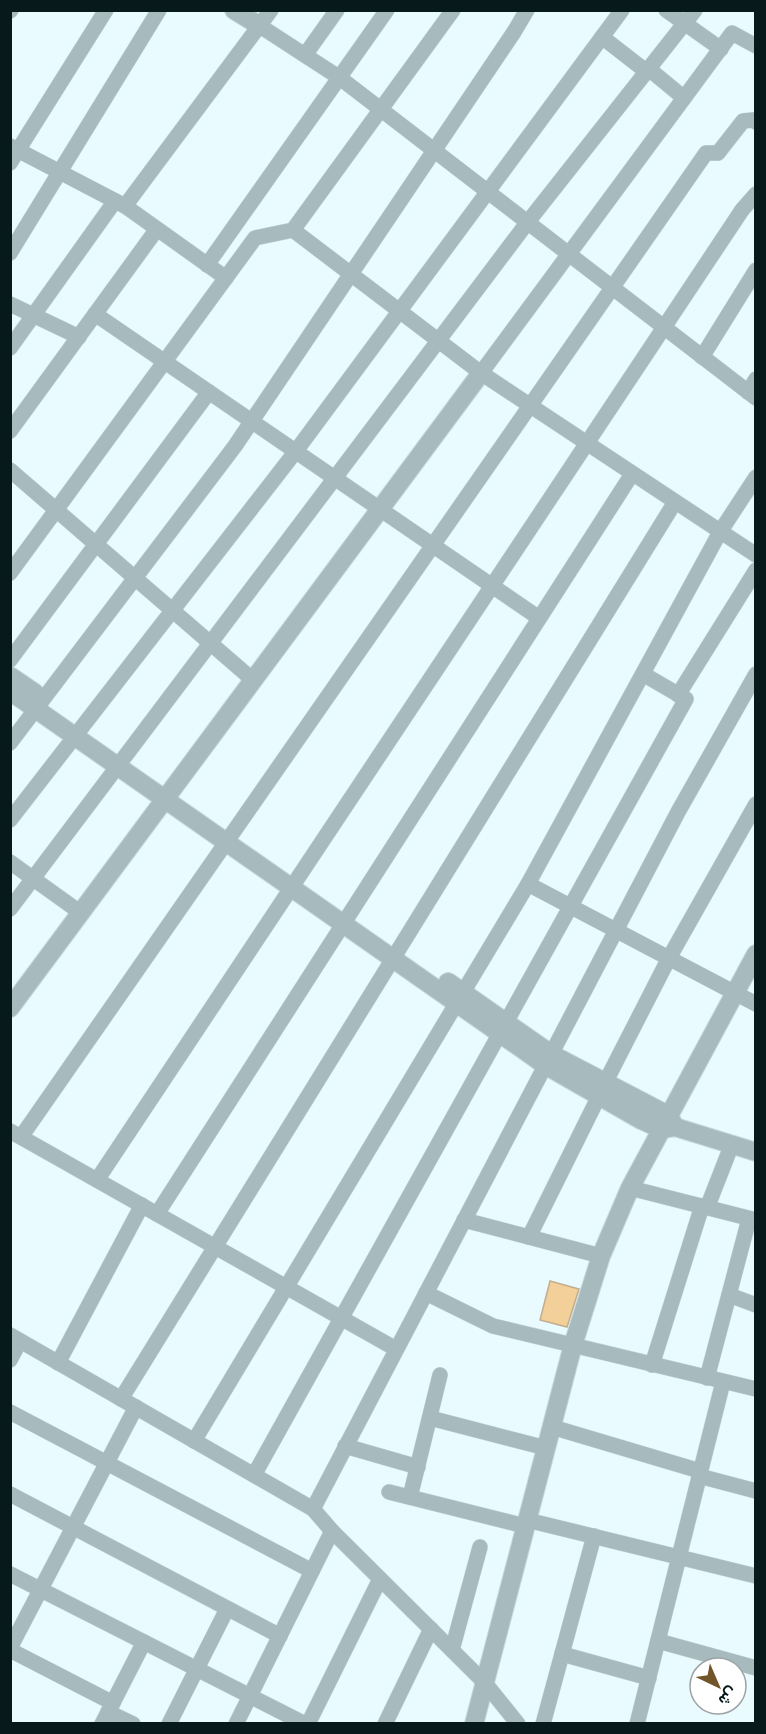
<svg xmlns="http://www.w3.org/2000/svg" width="766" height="1734" font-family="'Source Serif 4',Vazirmatn,serif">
  <rect width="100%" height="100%" fill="#e9fbfe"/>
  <path fill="#f3cf99" stroke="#c2ad8e" stroke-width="1.5" d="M550,1281L579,1289L567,1327L540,1320Z"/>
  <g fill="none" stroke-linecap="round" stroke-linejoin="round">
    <g stroke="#c5d7da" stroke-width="16">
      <g id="minor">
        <path d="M666,10L721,49"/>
        <path d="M10,11L11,10"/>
        <path d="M260,26L340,78L756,398"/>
        <path d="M602,37L647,72"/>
        <path d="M305,55L337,10"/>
        <path d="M649,69L684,98"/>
        <path d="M10,146L125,206L226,278"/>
        <path d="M10,163L106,10"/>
        <path d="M125,206L271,10"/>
        <path d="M293,230L481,373L756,555"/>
        <path d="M10,253L159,10"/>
        <path d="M207,265L387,10"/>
        <path d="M10,304L79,337"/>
        <path d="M95,314L539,618"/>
        <path d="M10,348L115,201"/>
        <path d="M702,357L756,270"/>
        <path d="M481,373L732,33L756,46"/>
        <path d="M748,392L756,379"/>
        <path d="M10,431L157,229"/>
        <path d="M10,470L253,680"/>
        <path d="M10,573L255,238L293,230L453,10"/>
        <path d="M10,660L209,392"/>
        <path d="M678,695L756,570"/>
        <path d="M10,743L235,446L514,32L527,10"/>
        <path d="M10,820L296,451L622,10"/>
        <path d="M10,862L81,913"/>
        <path d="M528,884L756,1004"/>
        <path d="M10,909L527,223L695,10"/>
        <path d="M605,1083L669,958L756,804"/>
        <path d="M10,1131L396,1349"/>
        <path d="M21,1137L706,153H718L743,121L753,120L756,122"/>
        <path d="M97,1180L742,210L756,194"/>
        <path d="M630,1188L756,1220"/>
        <path d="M707,1208L732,1144"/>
        <path d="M157,1214L632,474"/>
        <path d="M464,1220L601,1256"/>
        <path d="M529,1237L599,1096"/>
        <path d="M426,1293L493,1326L756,1389"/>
        <path d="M729,1295L756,1305"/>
        <path d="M10,1335L313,1509L332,1531L485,1683L518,1724"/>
        <path d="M10,1360L20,1341"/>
        <path d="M58,1363L142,1205"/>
        <path d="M652,1365L702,1206"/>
        <path d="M707,1378L749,1219"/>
        <path d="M121,1399L675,502"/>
        <path d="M10,1412L312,1571"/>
        <path d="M430,1418L546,1448"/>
        <path d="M552,1427L700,1471"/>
        <path d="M194,1441L528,884L720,532L756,477"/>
        <path d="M345,1446L418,1467"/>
        <path d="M254,1475L686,699L643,674"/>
        <path d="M699,1476L756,1491"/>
        <path d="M389,1492L525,1526"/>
        <path d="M10,1494L280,1636"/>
        <path d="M410,1497L440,1375"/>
        <path d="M313,1509L678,812L756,674"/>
        <path d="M527,1520L756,1576"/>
        <path d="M10,1574L305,1724"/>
        <path d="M658,1641L756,1668"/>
        <path d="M10,1648L136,1407"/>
        <path d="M10,1650L113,1703"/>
        <path d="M452,1650L480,1547"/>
        <path d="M562,1654L649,1678"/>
        <path d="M108,1712L133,1724"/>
        <path d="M102,1724L144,1642"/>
        <path d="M169,1724L227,1609"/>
        <path d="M236,1724L332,1531"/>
        <path d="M308,1724L380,1579"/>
        <path d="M385,1724L431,1629"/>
        <path d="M543,1724L594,1536"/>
        <path d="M637,1724L723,1382"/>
      </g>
    </g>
    <g stroke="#c5d7da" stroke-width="20">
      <g id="tertiary">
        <path d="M234,10L260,26"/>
        <path d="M10,676L35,693"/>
        <path d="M10,691L545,1065L641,1120L661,1129L675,1127L756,1152"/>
        <path d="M448,982L551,1054L668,1115L674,1125"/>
        <path d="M10,1008L481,373"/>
        <path d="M474,1724L573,1345L601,1256L630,1188L756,954"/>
      </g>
    </g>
    <use href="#minor" stroke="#a7babd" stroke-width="15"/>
    <use href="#tertiary" stroke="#a7babd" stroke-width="18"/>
  </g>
  <rect width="766" height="1734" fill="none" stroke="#08191c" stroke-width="24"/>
  <g transform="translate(718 1686) rotate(136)"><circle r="28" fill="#ffffff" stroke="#9ca3a4" stroke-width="1.5"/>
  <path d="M0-4.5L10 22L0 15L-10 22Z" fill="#715528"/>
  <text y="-9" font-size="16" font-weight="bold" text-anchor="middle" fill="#08191c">ش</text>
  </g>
</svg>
